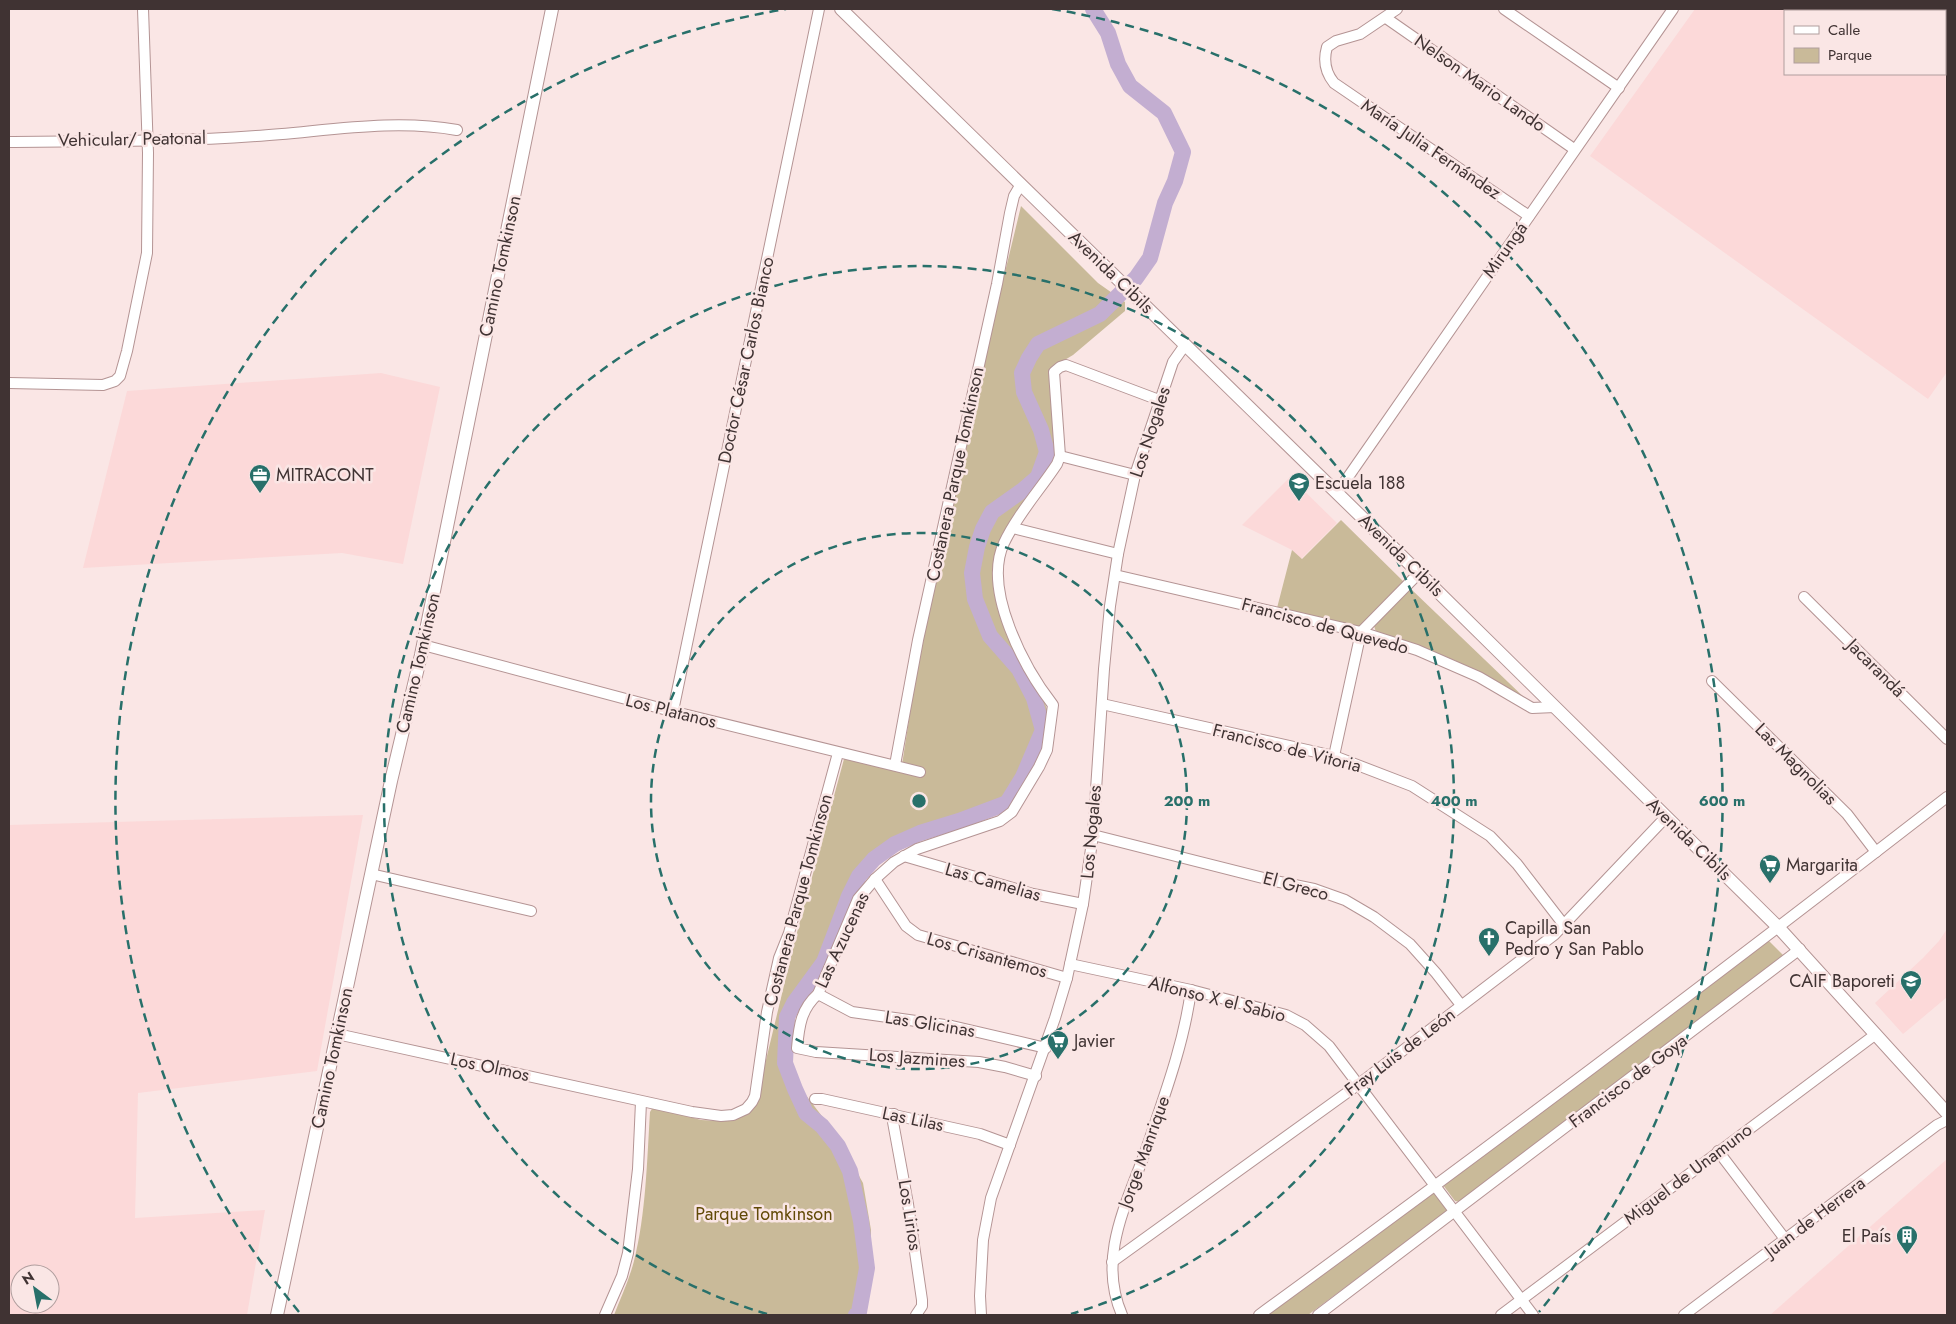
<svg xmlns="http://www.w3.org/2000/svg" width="1956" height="1324" font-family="Jost,sans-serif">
  <rect width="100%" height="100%" fill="#fae6e5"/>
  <g fill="#fcd9d9" fill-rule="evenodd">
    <path d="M1695,9H1947V372L1928,399L1590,156ZM1785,11H1945V74H1785Z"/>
    <path d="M381,373L440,387L403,564L342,553L83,568L127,391Z"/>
    <path d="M1290,477L1337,523L1301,559L1292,550L1242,525Z"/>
    <path d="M363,815L317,1071L138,1093L135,1218L265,1210L247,1315H9V825ZM20,1274H50V1304H20Z"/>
    <path d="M1947,929V997L1903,1034L1875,1003L1923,958L1939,941Z"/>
    <path d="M1947,1159V1315H1770Z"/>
  </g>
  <g fill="#c9ba99">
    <path d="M1021,206L1098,283L1125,302V311L1073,355L1053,367L1052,407L1054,452L1049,467L1003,533L994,559L996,592L1007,636L1042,695L1048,712L1043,750L1008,810L969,826L921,839L874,864L861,881L840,928L822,975L796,1012L790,1055L798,1085L835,1133L863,1183L871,1230V1265L868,1303L862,1315H614C621,1297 629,1280 634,1261C646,1214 647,1160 650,1112L653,1107L701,1120L721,1121L736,1117L758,1093L795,940L844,759L901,771L924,623L953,487Z"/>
    <path d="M1341,520L1405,583L1359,627L1277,608L1292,550L1302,559Z"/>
    <path d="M1410,590H1412L1529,702L1456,661L1420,646L1376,632L1374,626Z"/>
    <path d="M1768,940L1784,956L1460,1202L1455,1201L1443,1185Z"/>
    <path d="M1433,1191L1447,1210L1446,1212L1308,1315H1266Z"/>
  </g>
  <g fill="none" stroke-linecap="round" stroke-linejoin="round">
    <path stroke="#c3aed1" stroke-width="16" d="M856,1315L859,1312L867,1268L861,1221L850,1171L838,1146L822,1126L806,1113L795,1089L785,1063L787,1017L794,1003L824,962L849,896L859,876L874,859L895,844L920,833L959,821L1007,803L1023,777L1043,730L1034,698L1019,669L990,636L975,599L972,573L977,547L983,529L992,512L1023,490L1038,477L1047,452L1041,430L1024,392L1022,373L1029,358L1038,344L1100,314L1136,278L1150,258L1165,203L1175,181L1183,152L1164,113L1130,86L1118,64L1108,33L1093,9"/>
    <g stroke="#b49494" stroke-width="12">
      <g id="minor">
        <path d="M1397,9L1360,34L1336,41L1327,47C1323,61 1325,72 1334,83L1529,216"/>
        <path d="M1504,9L1619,88"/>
        <path d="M1386,18L1574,149"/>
        <path d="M9,142C91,141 174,142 256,136C322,132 391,118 457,130"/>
        <path d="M9,383L103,385L115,381L120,376L127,351L147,253L148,153L143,9"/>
        <path d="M1060,456L1135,475"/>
        <path d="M1337,493L1673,9"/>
        <path d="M1013,528L1118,554"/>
        <path d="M1115,575L1361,632L1417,650L1479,677L1532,708L1555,707"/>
        <path d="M1804,597L1947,739"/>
        <path d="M423,645L671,711L920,772"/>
        <path d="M1712,681L1847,814L1876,852"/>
        <path d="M1102,704L1334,756L1412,786L1490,836L1517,864L1564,925"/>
        <path d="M673,711L819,9"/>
        <path d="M1334,756L1361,632L1419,573"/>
        <path d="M895,765L918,640L997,284L1010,213L1014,196L1021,184"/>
        <path d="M1093,835L1275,881L1314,889L1345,900L1374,917L1410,944L1436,973L1461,1005"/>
        <path d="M904,856L1033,894L1083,904"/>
        <path d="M371,874L531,911"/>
        <path d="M875,879L906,926L918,935L1067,978"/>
        <path d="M1070,964L1191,990L1286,1015L1305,1025L1329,1046L1533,1315"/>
        <path d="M818,994L852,1012L952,1026L1046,1048"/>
        <path d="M337,1034L692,1112L721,1116L733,1115L746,1109L752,1102L755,1096L767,1012L779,958L789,933L838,753"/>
        <path d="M1036,1076L1005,1067L979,1062L816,1052L797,1048C799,1026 801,1009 818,994L858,899L875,879L894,862L917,849L1000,821L1012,812L1039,767L1047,750L1053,705C1025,669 982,590 1004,543C1017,515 1040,490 1057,464L1060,456L1054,372L1060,367L1066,365L1159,400"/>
        <path d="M815,1099H822L980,1134L1010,1145"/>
        <path d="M894,1114L893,1122L908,1204L922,1300V1306L916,1315"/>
        <path d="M1718,1151L1785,1239"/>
        <path d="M1112,1262L1359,1084L1554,935L1666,817"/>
        <path d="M605,1315L622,1276L628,1253L638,1169L641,1102"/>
        <path d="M981,1315L980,1296L983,1240L991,1198L1055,1018L1067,978L1083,904L1093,835L1104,669L1110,606L1118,554L1135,475L1173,362L1185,345"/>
        <path d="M1122,1315C1096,1255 1129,1200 1148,1144C1165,1094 1184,1043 1191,990"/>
        <path d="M1259,1315C1491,1146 1720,973 1947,797"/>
        <path d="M1318,1315L1800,949"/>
        <path d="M1501,1315L1876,1034"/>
        <path d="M1684,1315L1937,1125L1947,1120"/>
      </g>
    </g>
    <g stroke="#b49494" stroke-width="14">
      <g id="tertiary">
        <path d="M841,9L1419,573L1779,928L1947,1113"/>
        <path d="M277,1315L391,781L421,655L552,9"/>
      </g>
    </g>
    <use href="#minor" stroke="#fff" stroke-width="10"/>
    <use href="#tertiary" stroke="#fff" stroke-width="12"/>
  </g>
  <g fill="none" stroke="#28706a" stroke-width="2.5" stroke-dasharray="9 6">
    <circle cx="919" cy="801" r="268"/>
    <path d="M767 1314A535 535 0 1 1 1071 1314"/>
    <path d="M299 1312A803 803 0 0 1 786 9M1052 9A803 803 0 0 1 1539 1312"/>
  </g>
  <defs>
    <g id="office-pin" transform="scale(1.125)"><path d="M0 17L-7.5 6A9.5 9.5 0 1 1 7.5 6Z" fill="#28706a" stroke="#fae6e5"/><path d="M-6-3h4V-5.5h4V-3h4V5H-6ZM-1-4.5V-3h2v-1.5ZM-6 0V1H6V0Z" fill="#fff"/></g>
    <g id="school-pin" transform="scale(1.125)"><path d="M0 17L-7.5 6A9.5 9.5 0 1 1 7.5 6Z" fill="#28706a" stroke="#fae6e5"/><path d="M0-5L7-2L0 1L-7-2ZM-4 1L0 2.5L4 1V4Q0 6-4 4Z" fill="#fff"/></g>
    <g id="supermarket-pin" transform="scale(1.125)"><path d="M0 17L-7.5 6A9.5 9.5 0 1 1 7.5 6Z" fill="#28706a" stroke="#fae6e5"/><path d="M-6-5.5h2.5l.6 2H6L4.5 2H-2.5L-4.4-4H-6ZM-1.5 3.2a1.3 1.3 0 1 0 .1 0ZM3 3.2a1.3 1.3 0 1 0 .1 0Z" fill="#fff"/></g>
    <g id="church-pin" transform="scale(1.125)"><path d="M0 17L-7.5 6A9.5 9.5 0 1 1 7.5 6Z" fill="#28706a" stroke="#fae6e5"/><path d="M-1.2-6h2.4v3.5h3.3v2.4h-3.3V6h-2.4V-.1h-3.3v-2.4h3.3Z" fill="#fff"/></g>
    <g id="building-pin" transform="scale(1.125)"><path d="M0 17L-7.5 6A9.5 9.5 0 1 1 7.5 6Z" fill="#28706a" stroke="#fae6e5"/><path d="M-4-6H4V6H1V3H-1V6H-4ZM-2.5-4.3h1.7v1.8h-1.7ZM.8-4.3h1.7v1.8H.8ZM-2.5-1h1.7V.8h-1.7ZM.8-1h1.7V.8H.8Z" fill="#fff"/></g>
  </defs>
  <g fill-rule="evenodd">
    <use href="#office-pin" x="260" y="475"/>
    <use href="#school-pin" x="1299" y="483"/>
    <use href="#supermarket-pin" x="1770" y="865"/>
    <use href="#church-pin" x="1489" y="938"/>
    <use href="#school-pin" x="1911" y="981"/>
    <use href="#supermarket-pin" x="1058" y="1041"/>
    <use href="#building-pin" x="1907" y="1236"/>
  </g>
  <g text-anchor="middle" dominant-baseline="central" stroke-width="5" stroke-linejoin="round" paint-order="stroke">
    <g font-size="18" fill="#403333" stroke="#fae6e5">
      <text transform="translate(1480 83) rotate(35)">Nelson Mario Lando</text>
      <text transform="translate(132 139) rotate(-1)">Vehicular/ Peatonal</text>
      <text transform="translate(1431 149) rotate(34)">María Julia Fernández</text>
      <text transform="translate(1505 250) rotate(-55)">Mirungá</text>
      <text transform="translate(500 266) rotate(-78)">Camino Tomkinson</text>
      <text transform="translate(1111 272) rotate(44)">Avenida Cibils</text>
      <text transform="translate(746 360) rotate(-78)">Doctor César Carlos Bianco</text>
      <text transform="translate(1150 432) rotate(-72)">Los Nogales</text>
      <text transform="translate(955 474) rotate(-78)">Costanera Parque Tomkinson</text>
      <text transform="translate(1401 555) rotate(44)">Avenida Cibils</text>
      <text transform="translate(1325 626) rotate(15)">Francisco de Quevedo</text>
      <text transform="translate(418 663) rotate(-77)">Camino Tomkinson</text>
      <text transform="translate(1876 668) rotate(45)">Jacarandá</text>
      <text transform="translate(671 711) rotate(14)">Los Platanos</text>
      <text transform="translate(1287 748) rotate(14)">Francisco de Vitoria</text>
      <text transform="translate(1796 764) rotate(45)">Las Magnolias</text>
      <text transform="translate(1091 832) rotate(-85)">Los Nogales</text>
      <text transform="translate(1689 839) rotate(44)">Avenida Cibils</text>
      <text transform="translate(993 882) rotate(16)">Las Camelias</text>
      <text transform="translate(1296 886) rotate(15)">El Greco</text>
      <text transform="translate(798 900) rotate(-75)">Costanera Parque Tomkinson</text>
      <text transform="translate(842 940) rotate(-65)">Las Azucenas</text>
      <text transform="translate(987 955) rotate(16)">Los Crisantemos</text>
      <text transform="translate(1217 999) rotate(14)">Alfonso X el Sabio</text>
      <text transform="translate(930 1024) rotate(9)">Las Glicinas</text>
      <text transform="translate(1400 1052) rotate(-37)">Fray Luis de León</text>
      <text transform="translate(332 1058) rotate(-78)">Camino Tomkinson</text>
      <text transform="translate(917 1058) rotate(4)">Los Jazmines</text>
      <text transform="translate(490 1067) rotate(12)">Los Olmos</text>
      <text transform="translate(1628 1081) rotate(-37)">Francisco de Goya</text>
      <text transform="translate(913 1119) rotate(12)">Las Lilas</text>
      <text transform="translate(1144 1152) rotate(-70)">Jorge Manrique</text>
      <text transform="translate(1688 1174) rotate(-37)">Miguel de Unamuno</text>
      <text transform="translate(910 1215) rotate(81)">Los Lirios</text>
      <text transform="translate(1815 1217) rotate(-37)">Juan de Herrera</text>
    </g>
    <g font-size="18" fill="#403333" stroke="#fae6e5" text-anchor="start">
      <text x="276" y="475">MITRACONT</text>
      <text x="1315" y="483">Escuela 188</text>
      <text x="1786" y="865">Margarita</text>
      <text x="1505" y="928">Capilla San<tspan x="1505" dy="21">Pedro y San Pablo</tspan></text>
      <text x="1895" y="981" text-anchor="end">CAIF Baporeti</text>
      <text x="1074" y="1041">Javier</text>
      <text x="1891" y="1236" text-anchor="end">El País</text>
    </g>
    <g font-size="18" fill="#624a07" stroke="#fae6e5">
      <text x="764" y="1214">Parque Tomkinson</text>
    </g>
  </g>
  <circle cx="919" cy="801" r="8" fill="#28706a" stroke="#fae6e5" stroke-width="2.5"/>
  <g font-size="15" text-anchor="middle" font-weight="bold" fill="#28706a" stroke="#fae6e5" stroke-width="5" stroke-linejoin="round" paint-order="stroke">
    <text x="1187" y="806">200 m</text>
    <text x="1454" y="806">400 m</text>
    <text x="1722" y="806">600 m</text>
  </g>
  <rect width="1956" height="1324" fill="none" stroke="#403333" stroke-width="20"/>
  <rect x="1784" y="10" width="162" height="65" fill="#fae6e5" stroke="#b09e9e"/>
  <rect x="1794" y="26" width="25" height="8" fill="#ffffff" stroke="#b09e9e"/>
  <text x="1828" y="35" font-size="15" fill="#403333">Calle</text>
  <rect x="1794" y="48" width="25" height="15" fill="#c9ba99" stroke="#b09e9e"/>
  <text x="1828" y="60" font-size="15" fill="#403333">Parque</text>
  <g transform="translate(35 1289) rotate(328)"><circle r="24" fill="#fae6e5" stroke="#b09e9e"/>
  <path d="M0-4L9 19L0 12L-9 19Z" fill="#28706a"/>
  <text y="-8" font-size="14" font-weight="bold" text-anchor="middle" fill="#403333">N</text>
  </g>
</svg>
